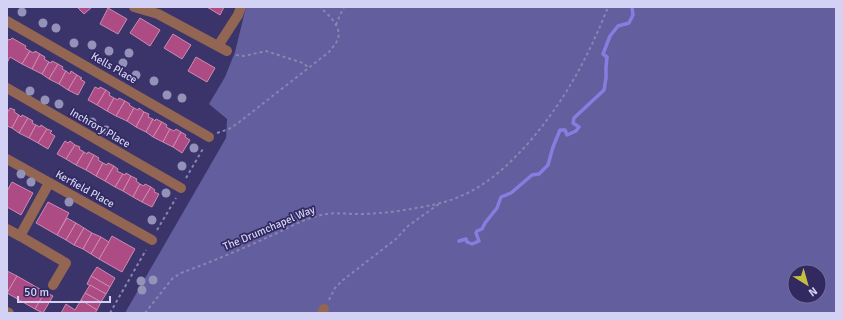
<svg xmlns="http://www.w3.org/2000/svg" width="843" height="320" font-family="Signika,sans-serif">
  <rect width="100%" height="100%" fill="#3a346b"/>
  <path fill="#635e9e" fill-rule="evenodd" d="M246,7H836V313H125L226,138L227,119L209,104L225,77L235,52ZM795,272H819V296H795Z"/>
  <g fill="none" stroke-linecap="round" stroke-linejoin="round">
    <path stroke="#877de0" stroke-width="3.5" d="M459,241L466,239L467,242L472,244L479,241L476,233L477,231L482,229L485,223L497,208L501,197L511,193L532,175L539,174L548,165L553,147L560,130H565L567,135L576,131L579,127L573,123L574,118L604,90L606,78V67L607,57L603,54L610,36L618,26L629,23L633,15L632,7"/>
  </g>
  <g fill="#ad4b85" stroke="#ce8baf">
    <path d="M77,7H92L84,14Z"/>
    <path d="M207,7H224L220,15Z"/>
    <path d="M108,8L127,19L118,34L100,24Z"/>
    <path d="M140,18L160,30L150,46L130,33Z"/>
    <path d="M173,34L191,45L182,59L164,48Z"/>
    <path d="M12,38L26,46L25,48L30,51L22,64L10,57L7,63V42L9,39L10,40Z"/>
    <path d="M30,51L34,53L35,51L40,54L32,69L22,64Z"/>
    <path d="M40,54L45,57L44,59L49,62L42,74L32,69Z"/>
    <path d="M196,57L215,68L207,82L188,71Z"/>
    <path d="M52,61L58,64L49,79L42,74L49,62L51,63Z"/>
    <path d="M58,64L63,67L62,69L66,71L59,84L49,79Z"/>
    <path d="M66,71L70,74L71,71L77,75L68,90L59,84Z"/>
    <path d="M77,75L82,78L80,79L85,82L78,95L68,90Z"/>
    <path d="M95,87L99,89L100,87L106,90L97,105L88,100Z"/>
    <path d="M106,90L110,93L109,95L114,98L107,111L97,105Z"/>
    <path d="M114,98L118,100L119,98L125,101L116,116L107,111Z"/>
    <path d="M125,101L130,104L129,105L134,108L127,121L116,116Z"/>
    <path d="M10,108L15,110L14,112L19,115L12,128L7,126V113Z"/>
    <path d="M134,108L138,110L139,108L144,112L136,127L127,121Z"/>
    <path d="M144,112L149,114L148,117L153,119L146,132L136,127Z"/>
    <path d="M19,115L21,117L22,115L28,118L19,133L12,128Z"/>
    <path d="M28,118L33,121L32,123L36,125L29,138L19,133Z"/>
    <path d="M153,119L155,121L156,119L162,122L153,137L146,132Z"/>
    <path d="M162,122L167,125L166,127L170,129L163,142L153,137Z"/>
    <path d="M36,125L40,127L41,125L47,129L38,143L29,138Z"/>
    <path d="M47,129L52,131L50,133L55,136L48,149L38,143Z"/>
    <path d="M170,129L174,131L176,129L181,132L173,147L163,142Z"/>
    <path d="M181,132L186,135L185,137L190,140L182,153L173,147Z"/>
    <path d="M65,141L68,143L70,141L75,145L66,159L57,154Z"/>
    <path d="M75,145L80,147L79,149L84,152L76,165L66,159Z"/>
    <path d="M84,152L87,154L88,152L94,155L86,170L76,165Z"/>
    <path d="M94,155L99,158L98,160L103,163L96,176L86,170Z"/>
    <path d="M103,163L107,165L108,163L114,166L105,181L96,176Z"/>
    <path d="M114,166L118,169L117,171L123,174L115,187L105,181Z"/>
    <path d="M126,173L131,176L123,191L115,187L123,174L125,175Z"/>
    <path d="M131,176L137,179L136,181L140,184L133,197L123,191Z"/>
    <path d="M12,182L33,193L21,215L7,207V191Z"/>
    <path d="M140,184L144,186L145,184L151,187L142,202L133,197Z"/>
    <path d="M151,187L155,190L154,192L159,194L152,207L142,202Z"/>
    <path d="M48,202L69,213L57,235L36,223Z"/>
    <path d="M67,218L76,223L66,240L57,235Z"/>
    <path d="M76,223L84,228L74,245L66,240Z"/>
    <path d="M84,228L92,233L83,249L74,245Z"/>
    <path d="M92,233L101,237L91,254L83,249Z"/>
    <path d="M112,236L135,249L122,272L99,259Z"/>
    <path d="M101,237L109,242L99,259L91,254Z"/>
    <path d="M97,267L115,278L110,287L91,276Z"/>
    <path d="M7,271L17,276L7,293Z"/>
    <path d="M17,276L45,292L35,309L7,293Z"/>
    <path d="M91,276L110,287L106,294L87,284Z"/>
    <path d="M90,285L106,294L101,302L85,293Z"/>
    <path d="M45,292L53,296L43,313L35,309Z"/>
    <path d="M85,293L101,302L97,310L81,300Z"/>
    <path d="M81,300L97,310L95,313H61L66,304L75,310Z"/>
  </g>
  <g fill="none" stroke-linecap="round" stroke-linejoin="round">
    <g stroke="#8885b1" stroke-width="2" stroke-dasharray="3 3" stroke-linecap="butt">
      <path d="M336,25L340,15L344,7"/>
      <path d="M236,55L244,56L266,51L303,63L309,68"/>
      <path d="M217,133L229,129L238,123L329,52C332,48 336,44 338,39C342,26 328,15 320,7"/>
      <path d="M186,178L204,147"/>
      <path d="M157,230L176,198"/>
      <path d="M329,300L335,288L343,280L396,239L408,226L439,204"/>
      <path d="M110,313L146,250"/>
      <path d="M145,313L168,284L173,278L181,273C211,262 240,250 268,237C285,230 303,219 321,215C332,212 345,214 357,214C375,214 393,212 411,209C428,206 445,203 461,196C485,186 505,168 523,149C562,106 587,60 608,7"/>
    </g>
    <g stroke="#926652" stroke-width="10">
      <path d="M134,7L158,14L227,51"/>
      <path d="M7,21L209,137"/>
      <path d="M218,46L238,15L241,7"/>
      <path d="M7,88L181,188"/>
      <path d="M7,159L152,240"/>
      <path d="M49,183L20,236L66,263L53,285"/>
      <path d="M7,229L20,236"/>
      <path d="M7,312L9,313"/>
      <path d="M322,313L324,309"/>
    </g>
  </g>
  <g fill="#9492b8">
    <circle cx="22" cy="12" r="4.5"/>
    <circle cx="43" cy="23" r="4.5"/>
    <circle cx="56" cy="28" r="4.5"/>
    <circle cx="74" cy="43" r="4.5"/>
    <circle cx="92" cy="45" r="4.5"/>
    <circle cx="109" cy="51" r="4.5"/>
    <circle cx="129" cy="53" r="4.5"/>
    <circle cx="123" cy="63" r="4.5"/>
    <circle cx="136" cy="75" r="4.5"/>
    <circle cx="154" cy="81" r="4.5"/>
    <circle cx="30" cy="91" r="4.5"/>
    <circle cx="167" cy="95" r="4.5"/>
    <circle cx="182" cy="98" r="4.5"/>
    <circle cx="45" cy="100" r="4.5"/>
    <circle cx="59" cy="104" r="4.5"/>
    <circle cx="92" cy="122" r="4.5"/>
    <circle cx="106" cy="130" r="4.5"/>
    <circle cx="194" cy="148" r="4.5"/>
    <circle cx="182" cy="166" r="4.5"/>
    <circle cx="21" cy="174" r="4.5"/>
    <circle cx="31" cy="182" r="4.5"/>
    <circle cx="166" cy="193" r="4.5"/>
    <circle cx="69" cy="202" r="4.5"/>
    <circle cx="152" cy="220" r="4.5"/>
    <circle cx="153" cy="280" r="4.5"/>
    <circle cx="141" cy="281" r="4.5"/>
    <circle cx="142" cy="290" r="4.5"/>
  </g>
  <g text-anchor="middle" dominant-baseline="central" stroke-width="3.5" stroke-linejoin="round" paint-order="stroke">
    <g font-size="11" fill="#d3d2f4" stroke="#31295f">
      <text transform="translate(114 68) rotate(30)">Kells Place</text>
      <text transform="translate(100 128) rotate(30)">Inchrory Place</text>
      <text transform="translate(85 189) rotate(29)">Kerfield Place</text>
      <text transform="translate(269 228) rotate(-23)">The Drumchapel Way</text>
    </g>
  </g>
  <rect width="843" height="320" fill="none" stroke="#d3d2f4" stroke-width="16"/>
  <g transform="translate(807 284) rotate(143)"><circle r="19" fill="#31295f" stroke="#726d9b"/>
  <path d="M0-3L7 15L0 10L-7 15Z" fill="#c4bd3e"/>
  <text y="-6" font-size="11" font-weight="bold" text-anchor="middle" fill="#d3d2f4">N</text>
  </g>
  <path d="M18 296v6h92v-6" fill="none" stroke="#d3d2f4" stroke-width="2"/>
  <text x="24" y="296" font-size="12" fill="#d3d2f4" stroke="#31295f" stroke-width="3" paint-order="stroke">50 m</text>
</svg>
